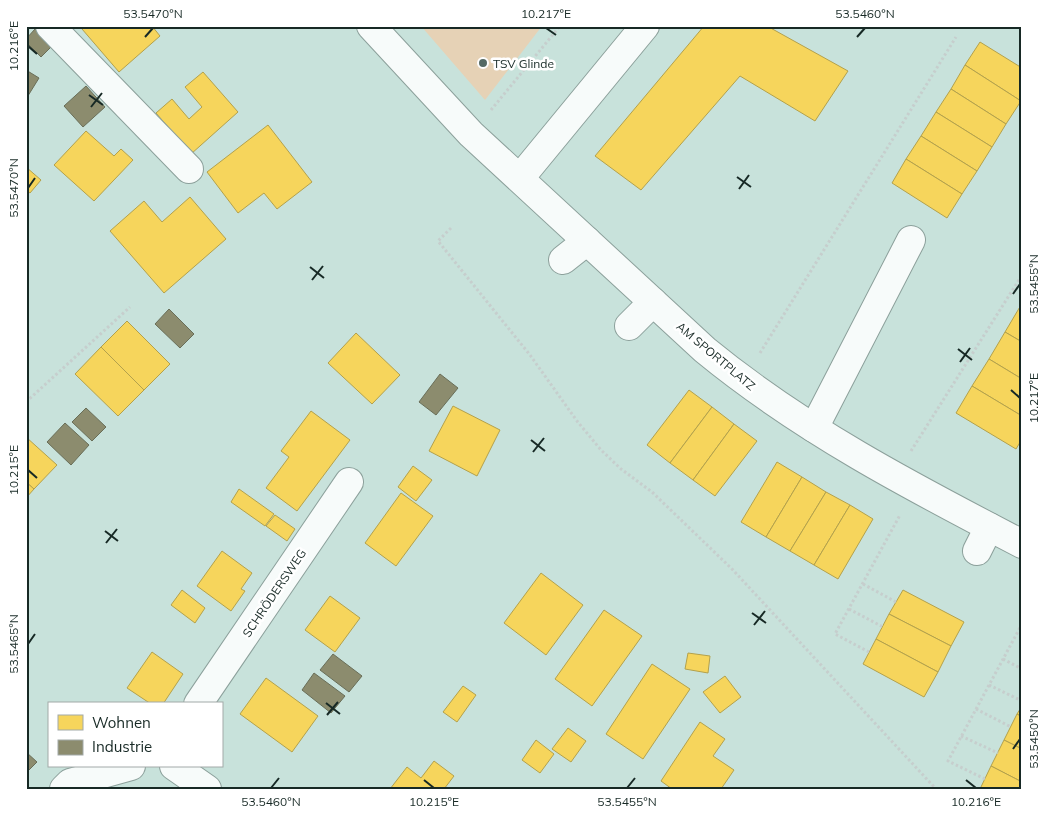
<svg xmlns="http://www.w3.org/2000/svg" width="1048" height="815" font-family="Mulish,sans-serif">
  <rect width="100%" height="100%" fill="#c8e2db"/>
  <path fill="#e6d2b6" d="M421,26H542L485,100Z"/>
  <g fill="#f6d55c" stroke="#b3a14c">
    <path d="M85,26H152L160,36L119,72L82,29Z"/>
    <path d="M704,26H767L848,71L815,121L740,76L641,190L595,156Z"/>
    <path d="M980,42L1022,68L1021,101L965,65Z"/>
    <path d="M965,65L1021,101L1006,124L951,89Z"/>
    <path d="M203,72L238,112L191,154L156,113L172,99L189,119L202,107L185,87Z"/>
    <path d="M951,89L1006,124L992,147L936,112Z"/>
    <path d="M936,112L992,147L977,171L921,136Z"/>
    <path d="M268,125L312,182L277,209L264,193L238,213L207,172Z"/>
    <path d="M86,131L114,156L121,149L133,160L94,201L54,165Z"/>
    <path d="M921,136L977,171L962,194L906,159Z"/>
    <path d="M906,159L962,194L947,218L892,183Z"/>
    <path d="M26,167L41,180L30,193L26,190Z"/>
    <path d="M190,197L226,239L164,293L110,231L144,201L162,222Z"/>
    <path d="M1021,305L1022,306V342L1005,332Z"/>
    <path d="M127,321L170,364L144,390L101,347Z"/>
    <path d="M1005,332L1022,342V379L989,359Z"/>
    <path d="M356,333L400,375L372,404L328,363Z"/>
    <path d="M101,347L144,390L118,416L75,374Z"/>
    <path d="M989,359L1022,379V416L972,386Z"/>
    <path d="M972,386L1022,416V439L1016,449L956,413Z"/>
    <path d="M689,390L712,407L670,463L647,445Z"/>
    <path d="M453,406L500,430L477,476L429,451Z"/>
    <path d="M712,407L734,424L693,480L670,463Z"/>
    <path d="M311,411L350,440L297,511L266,488L289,457L281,451Z"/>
    <path d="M734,424L757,441L715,496L693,480Z"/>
    <path d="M26,437L57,465L34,489L26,482Z"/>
    <path d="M777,462L802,477L766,537L741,522Z"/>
    <path d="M413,466L432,480L416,501L398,487Z"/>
    <path d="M802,477L826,492L790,551L766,537Z"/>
    <path d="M26,482L34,489L26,498Z"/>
    <path d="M239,489L274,514L265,526L231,502Z"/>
    <path d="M826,492L850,505L814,565L790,551Z"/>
    <path d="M401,493L433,516L396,566L365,543Z"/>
    <path d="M850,505L873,519L838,579L814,565Z"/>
    <path d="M275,515L295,529L287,541L266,526Z"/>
    <path d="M222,551L252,573L241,589L245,591L231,611L197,586Z"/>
    <path d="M541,573L583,605L546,655L504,623Z"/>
    <path d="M182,590L205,608L195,623L171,605Z"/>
    <path d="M903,590L964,622L951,646L889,614Z"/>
    <path d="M330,596L360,618L335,652L305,630Z"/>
    <path d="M604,610L642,636L592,706L555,679Z"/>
    <path d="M889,614L951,646L938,672L876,639Z"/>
    <path d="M876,639L938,672L924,697L863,664Z"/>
    <path d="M152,652L183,674L163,704H151L127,688Z"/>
    <path d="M688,653L710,656L708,673L685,669Z"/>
    <path d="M652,664L690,689L643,759L606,734Z"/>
    <path d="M725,676L741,697L720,713L703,692Z"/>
    <path d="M266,678L318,716L292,752L240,714Z"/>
    <path d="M463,686L476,695L457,722L443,712Z"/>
    <path d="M1022,706V717L1017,714Z"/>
    <path d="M1017,714L1022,717V749L1004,740Z"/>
    <path d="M700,722L725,739L713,756L734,770L721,789H672L661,781Z"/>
    <path d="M568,728L586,741L571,762L552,749Z"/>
    <path d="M536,740L554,754L540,773L522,760Z"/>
    <path d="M1004,740L1022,749V782L991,766Z"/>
    <path d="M434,761L454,776L444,789H390L407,767L421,778Z"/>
    <path d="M991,766L1022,782V789H980Z"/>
  </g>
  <g fill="#8c8c6e" stroke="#696e58">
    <path d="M35,29L52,46L41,57L26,42V39Z"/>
    <path d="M26,70L39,78L26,99Z"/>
    <path d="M86,86L105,107L83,127L64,106Z"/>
    <path d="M169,309L194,334L180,348L155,324Z"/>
    <path d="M440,374L458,388L436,415L419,402Z"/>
    <path d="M86,408L106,427L92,441L72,422Z"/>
    <path d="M65,423L89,445L71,465L47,442Z"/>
    <path d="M333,654L362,676L349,692L320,670Z"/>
    <path d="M314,673L345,696L331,713L302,690Z"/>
    <path d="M26,752L37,762L26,773Z"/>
  </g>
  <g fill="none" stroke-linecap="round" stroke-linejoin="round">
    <g stroke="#8ca09b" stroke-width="30">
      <g id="minor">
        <path d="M50,26L189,169"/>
        <path d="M371,26L471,134L705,350C801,429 912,487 1022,544"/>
        <path d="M520,178L645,26"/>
        <path d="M563,260L587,241"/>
        <path d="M629,326L653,302"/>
        <path d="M814,428L911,240"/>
        <path d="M977,551L989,527"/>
        <path d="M198,704L349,482"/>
        <path d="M174,766L207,789"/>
        <path d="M64,789L70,783L131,766"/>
      </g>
    </g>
    <g stroke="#c6cecd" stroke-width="3" stroke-dasharray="2.5 2.5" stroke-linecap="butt">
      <path d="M491,110L560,26"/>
      <path d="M451,228L438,241L530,355L577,421L601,450L621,469L652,492L732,569L936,789"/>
      <path d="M760,353L956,37"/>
      <path d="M26,402L130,307"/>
      <path d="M911,451L1022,275"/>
      <path d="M863,584L896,602"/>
      <path d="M849,609L883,627"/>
      <path d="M869,652L835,634L900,515"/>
      <path d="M1003,659L1022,669"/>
      <path d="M989,685L1022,701"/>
      <path d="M976,709L1011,727"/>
      <path d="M961,736L998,753"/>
      <path d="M985,779L948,761L1022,624"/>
    </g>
    <use href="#minor" stroke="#f7fbfa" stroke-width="28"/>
  </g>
  <path fill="none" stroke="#172925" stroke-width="2" d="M546,28L556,35M145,37L153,28M857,37L865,28M28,46L37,54M89,95L103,105M91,107L102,93M737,177L751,187M28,188L35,178M739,189L749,175M310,267L324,278M312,280L323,266M1013,294L1020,284M958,349L972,360M960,362L970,348M1011,390L1020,398M531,440L545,451M533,452L544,438M28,470L37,478M105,531L118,541M106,543L117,529M752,613L766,623M754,625L765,611M28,644L35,634M326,703L340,714M327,715L338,702M1013,749L1020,739M424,780L434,788M966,780L976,788M271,788L279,778M627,788L635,778"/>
  <circle fill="#556a65" stroke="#fff" stroke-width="2" cx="483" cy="63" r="5"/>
  <g text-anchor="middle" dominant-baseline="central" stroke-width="5" stroke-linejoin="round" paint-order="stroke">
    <g font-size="12" fill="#172925" stroke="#fff" text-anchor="start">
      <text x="493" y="63">TSV Glinde</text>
    </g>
    <g font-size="12" fill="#172925" stroke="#fff">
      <text transform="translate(716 356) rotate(40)">AM SPORTPLATZ</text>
      <text transform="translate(274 593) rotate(-56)">SCHRÖDERSWEG</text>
    </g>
  </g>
  <rect width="1048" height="815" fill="none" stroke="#ffffff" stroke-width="55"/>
  <rect x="48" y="702" width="175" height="65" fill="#ffffff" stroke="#a2a9a8"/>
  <rect x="58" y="715" width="25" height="15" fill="#f6d55c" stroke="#a2a9a8"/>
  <text x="92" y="728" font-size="15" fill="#172925">Wohnen</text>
  <rect x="58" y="740" width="25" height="15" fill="#8c8c6e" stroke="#a2a9a8"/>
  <text x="92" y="752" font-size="15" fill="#172925">Industrie</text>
  <rect x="28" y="28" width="992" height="760" fill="none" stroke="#172925" stroke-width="2"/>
  <g font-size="12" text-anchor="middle" fill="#172925">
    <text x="153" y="18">53.5470°N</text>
    <text x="546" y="18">10.217°E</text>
    <text x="865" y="18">53.5460°N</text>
    <text transform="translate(14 46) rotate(-90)" y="4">10.216°E</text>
    <text transform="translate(14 188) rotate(-90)" y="4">53.5470°N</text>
    <text transform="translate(1034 284) rotate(-90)" y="4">53.5455°N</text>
    <text transform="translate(1034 398) rotate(-90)" y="4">10.217°E</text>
    <text transform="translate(14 470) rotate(-90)" y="4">10.215°E</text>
    <text transform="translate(14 644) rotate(-90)" y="4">53.5465°N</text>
    <text transform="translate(1034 739) rotate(-90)" y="4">53.5450°N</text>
    <text x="271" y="806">53.5460°N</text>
    <text x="434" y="806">10.215°E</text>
    <text x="627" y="806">53.5455°N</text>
    <text x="976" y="806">10.216°E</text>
  </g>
</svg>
